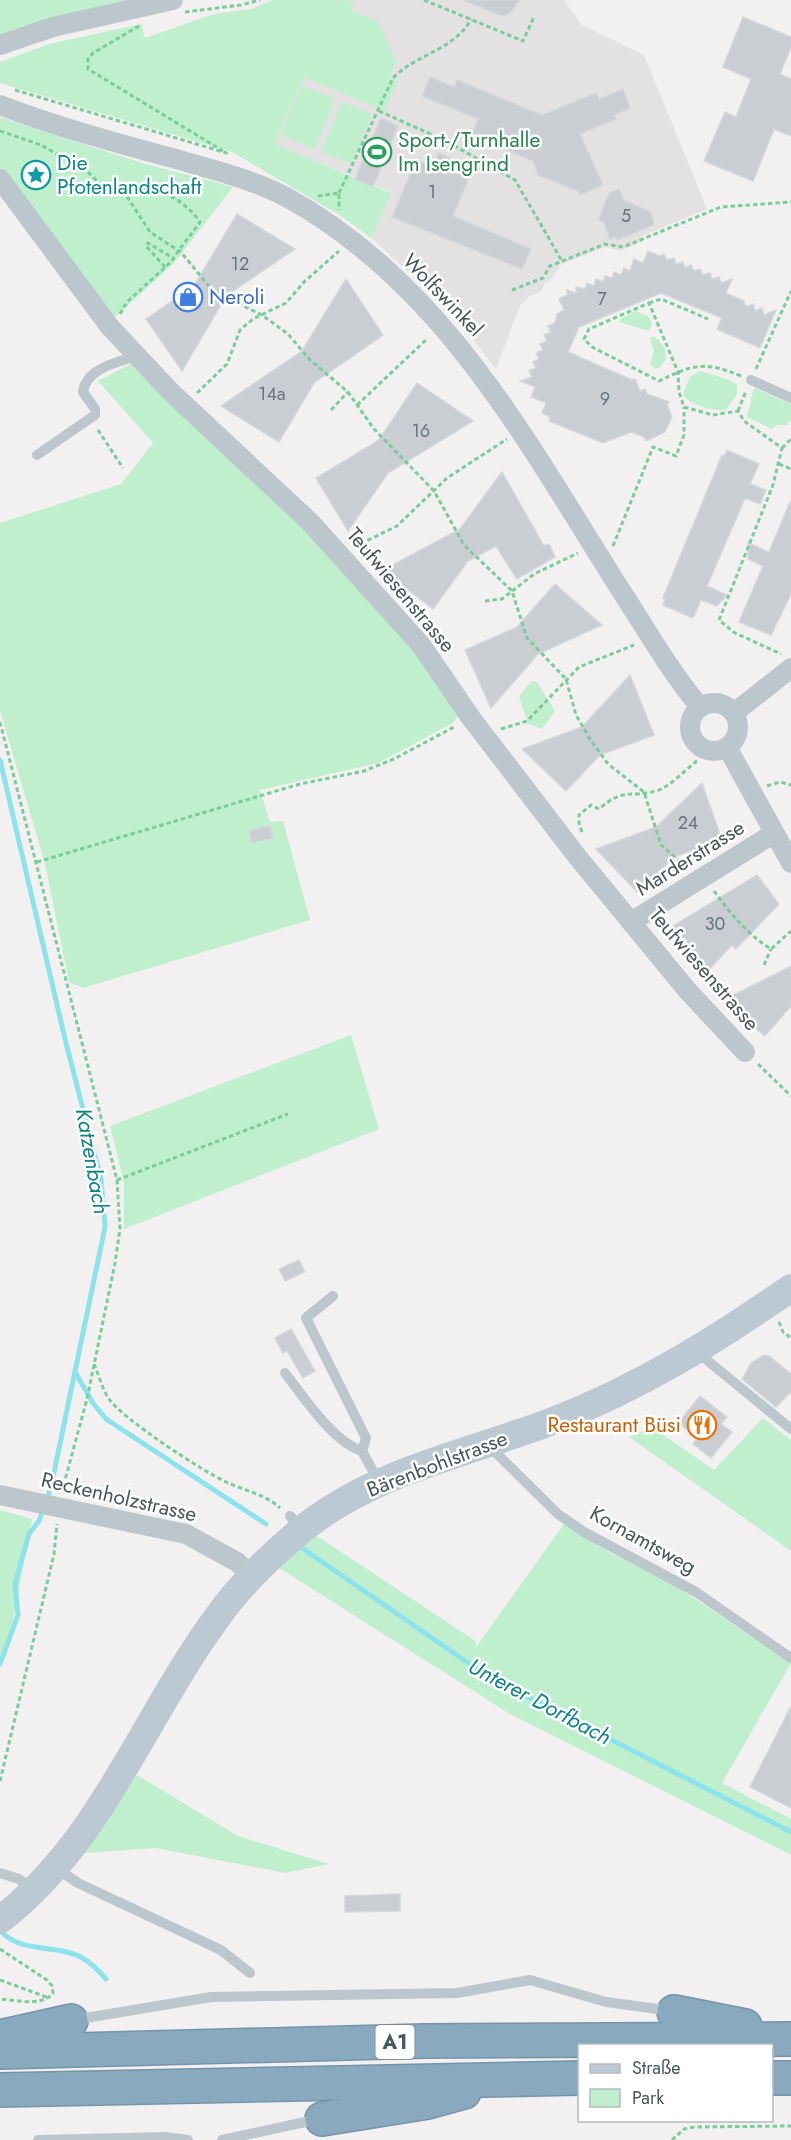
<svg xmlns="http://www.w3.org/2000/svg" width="791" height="2140" font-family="Jost,sans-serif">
  <rect width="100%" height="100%" fill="#f3f0f1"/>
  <path fill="#e4e1e3" d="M273,0H564L582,25L644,55L707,209L640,237L642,242L620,251L606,247L562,264L551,279L544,284L542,291L530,296L520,306L496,369L448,308L371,238L391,192L153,94L214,14L251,9Z"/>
  <g fill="#c0efcd">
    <path d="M0,0H129L52,18L0,35Z"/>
    <path d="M273,0H348L354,3L351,11L378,21L396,62L390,76L398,80L385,111L303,77L275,144L391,193L371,238L341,216L232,152L0,83V62L49,44L141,24L145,38L214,14L251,9Z"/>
    <path d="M301,85L335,99L315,149L281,135Z"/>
    <path d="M342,102L372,114L351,164L321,152Z"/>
    <path d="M0,117L142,163L233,187L174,263L113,319L0,173Z"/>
    <path d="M636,311L648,316L652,324L649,331L619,322L620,319Z"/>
    <path d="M652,336C666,342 673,361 656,369L650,365L654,350L650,339Z"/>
    <path d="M136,361L397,622L459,715L453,723L378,763L260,790L270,822L283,821L310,920L83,988L69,982L45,864L0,710V523L121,484L153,443L98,381Z"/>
    <path d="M700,371L730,380L737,385V394L726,410C715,412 687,404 683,394L690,377Z"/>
    <path d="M754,388L791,404V419L787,425H776L772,429L747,417Z"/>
    <path d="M532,681L537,682L555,711L542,729L528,724L519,696Z"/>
    <path d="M351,1035L379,1129L124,1229V1183L110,1126Z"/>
    <path d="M763,1418L791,1440V1551L629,1437L652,1427L714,1470Z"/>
    <path d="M0,1510L32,1519L6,1657L0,1659Z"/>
    <path d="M564,1524L609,1552L673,1584L791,1663L722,1783L791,1819V1855L510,1714L276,1566L314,1534L477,1642L474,1650Z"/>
    <path d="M137,1775L238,1836L329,1864L285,1873L156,1848L84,1853Z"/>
  </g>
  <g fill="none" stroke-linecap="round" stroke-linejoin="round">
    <g stroke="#8de3ec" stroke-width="5">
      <path d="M0,760L65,1039L101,1179L105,1227L51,1487L39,1521L29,1534L15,1584L18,1615L0,1664"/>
      <path d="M75,1372L93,1403L106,1419L266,1524"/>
      <path d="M302,1548L487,1676L791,1832"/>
      <path d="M0,1930C20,1954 56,1944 81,1957C90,1962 99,1971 106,1979"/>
    </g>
  </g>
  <g fill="#caced3" stroke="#d4d7dc" stroke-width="1.5">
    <path d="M463,0H520L510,13L502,16Z"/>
    <path d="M743,17L791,37V47L780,74L791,79V136L774,129L753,181L704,161L725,112L736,117L751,79L723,67Z"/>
    <path d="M430,77L454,87L457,80L542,115L596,93L599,99L623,89L630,108L614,115L616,119L580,134L603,185L580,195L578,191L538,175L533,161L471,135L478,119L422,96Z"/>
    <path d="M381,118L398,126L373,187L355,179Z"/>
    <path d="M438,153L473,168L453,216L531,249L522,269L392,217L416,160L433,167Z"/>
    <path d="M619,189L624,200L651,212L654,225L617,240L616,237L610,239L604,222L598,220L609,193Z"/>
    <path d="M237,214L295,249L226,296L182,371L146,319L194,286Z"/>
    <path d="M648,251L660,256L664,254L667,260L674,258L676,264L683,262L685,268L691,265L694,271L700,269L703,275L710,273L712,279L719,277L721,283L732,279L726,293L744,301L746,307L753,304L755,311L762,308L764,315L776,310L760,348L717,329L722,318L661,293L579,327L568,352L632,380L635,379L640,391L645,389L647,394L669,402L667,405L672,417L665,432L646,441L644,437L631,432L603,443L549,421L550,417L542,413L546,403L531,397L535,387L520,381L532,377L529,371L536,368L533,362L539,359L536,353L543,350L540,344L547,341L544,335L551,332L548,326L555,323L557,314L564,310L559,299L567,295V290L576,293V287L585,289L587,283L594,286L596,279L603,282L605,276L612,278L614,272L621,275L624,268L630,271L634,259L643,263Z"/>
    <path d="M346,279L383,335L314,383L279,442L221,406L302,351Z"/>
    <path d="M417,383L473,421L388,473L348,531L316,478L379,440Z"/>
    <path d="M727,450L759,464L750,484L766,490L760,504L745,498L707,586L727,595L717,606L701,600L693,618L663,605L665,599L663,598L722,455L724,456Z"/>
    <path d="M502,472L544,546L549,544L555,557L517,579L496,546L468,561L433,609L383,570L460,529Z"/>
    <path d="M791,500V594L771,635L739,622L763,566L748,559V543L769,552Z"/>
    <path d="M555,584L602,625L538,654L491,708L465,650L517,627Z"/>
    <path d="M630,675L654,735L600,755L566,791L522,749L582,727Z"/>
    <path d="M702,783L722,840L674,857L637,892L596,849L656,827Z"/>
    <path d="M270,826L273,838L252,843L249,831Z"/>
    <path d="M757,875L779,904L736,949L732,945L704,975L695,960L691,962L677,939L680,937L673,926Z"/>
    <path d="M791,966V1006L765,1036L736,1013L738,1011L726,999Z"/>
    <path d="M299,1260L305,1272L285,1281L279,1269Z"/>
    <path d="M291,1329L315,1371L303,1378L287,1351L283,1353L275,1338Z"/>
    <path d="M764,1355L769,1356L791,1374V1392L776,1407L742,1379L751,1363Z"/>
    <path d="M700,1396L727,1417L721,1424L732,1432L711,1458L693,1444L698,1438L678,1423Z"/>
    <path d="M791,1706V1808L750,1787Z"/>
    <path d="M400,1894V1911L345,1912V1896Z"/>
  </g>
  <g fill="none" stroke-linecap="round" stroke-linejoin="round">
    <g stroke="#7494aa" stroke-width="36">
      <g id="highway">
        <path d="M674,2012L745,2026"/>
        <path d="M0,2037L71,2021"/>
        <path d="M0,2052L424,2041L791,2039"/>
        <path d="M772,2078H791"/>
        <path d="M0,2090L580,2078"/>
        <path d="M322,2119L428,2102L464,2092"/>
      </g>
    </g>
    <g stroke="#78cd99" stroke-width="3" stroke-dasharray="4.5 3" stroke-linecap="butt">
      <path d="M424,0L523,41L534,17"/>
      <path d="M185,12L241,5L260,0"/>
      <path d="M139,26L93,53L88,59V69L223,151"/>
      <path d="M15,90L230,154"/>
      <path d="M379,111L446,141L515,180L562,261"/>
      <path d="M0,131L41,145L87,171L100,184L119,191"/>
      <path d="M339,193L393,78C416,54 455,50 471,19"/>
      <path d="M318,196L339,193V210"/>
      <path d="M165,267L146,246L148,243L173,258"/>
      <path d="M512,290L543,278L550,266L605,244L623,247L721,207L791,202"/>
      <path d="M649,303L661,299L708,319"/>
      <path d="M120,314L127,302L172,261C180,247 191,235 200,222C183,197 149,181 119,191L128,198L150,232L179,251H180L213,291L262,315L288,334L310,360L348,392L374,429L434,491L464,545L512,591L527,638L566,679L576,715L590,739L608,764L644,792L661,845L683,864L696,859"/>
      <path d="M756,369L791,291"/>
      <path d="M741,376C705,361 694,364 659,381L592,347L584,339L589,329L649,303L678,372L679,392L684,407L713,415L738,411L744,421L782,448L773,485L719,620L735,633L781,654"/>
      <path d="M197,393L227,364L240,330L253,319L286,303L305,281L339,251"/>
      <path d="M357,405L428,338"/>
      <path d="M331,410L348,392"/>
      <path d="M738,411L746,391"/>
      <path d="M98,430L123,468"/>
      <path d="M782,448L791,439"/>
      <path d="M779,464L791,469"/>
      <path d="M613,546L653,447L676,456L684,435V407"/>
      <path d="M354,547L397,526L447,478L507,439"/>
      <path d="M485,601L502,599L534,574L578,553"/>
      <path d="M0,722L117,1180L120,1229L115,1263L87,1399L62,1491"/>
      <path d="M501,729L527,721L579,667L634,645"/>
      <path d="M767,786L780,782L791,785"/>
      <path d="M582,832L579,823V815L591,805L599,809C624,787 629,798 656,791C670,787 686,769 698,760"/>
      <path d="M37,862L300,784L364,771L394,759L456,726"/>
      <path d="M714,891C730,913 748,935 771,949L791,931"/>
      <path d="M764,965L771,949"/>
      <path d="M758,1064L791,1096"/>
      <path d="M117,1180L288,1114"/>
      <path d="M779,1322L783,1332L791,1338"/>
      <path d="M94,1364C99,1375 102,1389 109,1399C124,1420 201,1470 226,1482C245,1491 265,1494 280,1508"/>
      <path d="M0,1781L54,1554L57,1524"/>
      <path d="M0,1949L47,1980L52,1986L53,1993C42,2007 16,2000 0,1999"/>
      <path d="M0,1980L49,1998"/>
      <path d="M672,2140L684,2129L694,2127L791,2126"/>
    </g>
    <g stroke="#bcc6cd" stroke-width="10">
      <path d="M751,380L791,398"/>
      <path d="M37,455L95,415V409L83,392C86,368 118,362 137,356"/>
      <path d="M333,1296L306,1318L366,1438L362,1451L379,1482"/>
      <path d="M697,1352L791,1429"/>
      <path d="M285,1373C304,1397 332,1441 362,1451"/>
      <path d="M489,1446L558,1514L584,1532L696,1592L791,1658"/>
      <path d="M290,1516L302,1529"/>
      <path d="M56,1868L78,1883L221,1950L250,1973"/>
      <path d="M0,1873L19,1879L31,1889"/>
      <path d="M74,2020L211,1997L457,1993L530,1980L606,2002L672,2011"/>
      <path d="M38,2140L165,2137L188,2140"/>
      <path d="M222,2140L319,2119"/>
    </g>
    <g stroke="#bcc6cd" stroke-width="20">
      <path d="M0,45L53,27L173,0"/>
      <path d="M0,105C57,127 117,143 176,159C213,170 252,179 286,197C449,286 533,454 629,603C652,639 673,675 700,707"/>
      <path d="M0,179L110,327L171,392L310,522L421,645L471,718L576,855L687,990L745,1052"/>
      <circle cx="714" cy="727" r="24"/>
      <path d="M734,713L791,668"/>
      <path d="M727,747L791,863"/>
      <path d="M631,922L773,834"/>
      <path d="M0,1495L186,1534L237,1562L252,1576"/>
    </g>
    <path stroke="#bcc9d2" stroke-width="28" d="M0,1920C102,1841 142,1720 216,1619C239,1586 268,1558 299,1532C372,1471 467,1454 553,1421C641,1387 714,1341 791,1288"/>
    <use href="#highway" stroke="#89a9be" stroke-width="33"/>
  </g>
  <defs>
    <g id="stadium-ring" transform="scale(1.5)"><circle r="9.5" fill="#fff" stroke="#2e9e5b" stroke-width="1.5"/><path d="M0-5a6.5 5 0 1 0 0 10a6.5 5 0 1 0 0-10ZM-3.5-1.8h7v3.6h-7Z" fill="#2e9e5b"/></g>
    <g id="sight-ring" transform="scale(1.5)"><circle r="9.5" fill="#fff" stroke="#0f9aa8" stroke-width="1.5"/><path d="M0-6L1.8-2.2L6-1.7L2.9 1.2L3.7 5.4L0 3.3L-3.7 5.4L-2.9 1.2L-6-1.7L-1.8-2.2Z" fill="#0f9aa8"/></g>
    <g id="shop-ring" transform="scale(1.5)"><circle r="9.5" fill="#fff" stroke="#3f7fe0" stroke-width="1.5"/><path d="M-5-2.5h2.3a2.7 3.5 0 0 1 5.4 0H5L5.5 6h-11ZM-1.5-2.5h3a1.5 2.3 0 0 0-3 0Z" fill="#3f7fe0"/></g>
    <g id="restaurant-ring" transform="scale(1.5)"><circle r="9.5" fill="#fff" stroke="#e8710a" stroke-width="1.5"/><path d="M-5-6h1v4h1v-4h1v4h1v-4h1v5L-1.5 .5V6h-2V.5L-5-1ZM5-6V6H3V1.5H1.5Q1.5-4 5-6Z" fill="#e8710a"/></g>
  </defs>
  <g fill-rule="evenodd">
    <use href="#stadium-ring" x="377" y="152"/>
    <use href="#sight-ring" x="36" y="175"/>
    <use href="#shop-ring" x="188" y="297"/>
    <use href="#restaurant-ring" x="702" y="1425"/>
  </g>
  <g text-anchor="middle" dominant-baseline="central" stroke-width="5" stroke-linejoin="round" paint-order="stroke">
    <g font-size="18" fill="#68747b">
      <text x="432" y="192">1</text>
      <text x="626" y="216">5</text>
      <text x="240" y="264">12</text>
      <text x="602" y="299">7</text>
      <text x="272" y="394">14a</text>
      <text x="605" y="399">9</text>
      <text x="421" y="431">16</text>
      <text x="688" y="823">24</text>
      <text x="715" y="924">30</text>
    </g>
    <rect fill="#fff" stroke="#7f898e" stroke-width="1.5" x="375.5" y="2025" width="39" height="34" rx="4.5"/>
    <g font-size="20" font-weight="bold" fill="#48565e">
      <text x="395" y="2042">A1</text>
    </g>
    <g font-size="21" fill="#27864d" stroke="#fff" text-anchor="start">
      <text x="398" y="140">Sport-/Turnhalle<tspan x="398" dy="24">Im Isengrind</tspan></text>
    </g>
    <g font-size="21" fill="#0d838f" stroke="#fff" text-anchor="start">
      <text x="57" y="163">Die<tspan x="57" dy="24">Pfotenlandschaft</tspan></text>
    </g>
    <g font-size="21" fill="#48565e" stroke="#fff">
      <text transform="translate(443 295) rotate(46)">Wolfswinkel</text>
      <text transform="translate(401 590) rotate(50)">Teufwiesenstrasse</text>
      <text transform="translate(690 858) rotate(-32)">Marderstrasse</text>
      <text transform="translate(704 969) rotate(49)">Teufwiesenstrasse</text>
      <text transform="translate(437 1464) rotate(-21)">Bärenbohlstrasse</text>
      <text transform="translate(119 1497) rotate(13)">Reckenholzstrasse</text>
      <text transform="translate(643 1540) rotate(29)">Kornamtsweg</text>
    </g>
    <g font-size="21" fill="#366cbe" stroke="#fff" text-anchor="start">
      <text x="209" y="297">Neroli</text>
    </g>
    <g font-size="21" fill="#c56008" stroke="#fff" text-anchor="end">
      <text x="681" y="1425">Restaurant Büsi</text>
    </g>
    <g font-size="22" font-style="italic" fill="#0e818d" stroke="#fff">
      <text transform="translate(93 1161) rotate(80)">Katzenbach</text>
      <text transform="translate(540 1701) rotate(28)">Unterer Dorfbach</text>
    </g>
  </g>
  <rect x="578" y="2044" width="195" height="78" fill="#ffffff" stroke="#b6bbbf" stroke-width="1.5"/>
  <rect x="590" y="2064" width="30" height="9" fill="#bcc9d2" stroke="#b6bbbf" stroke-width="1.5"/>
  <text x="632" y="2074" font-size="18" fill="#48565e">Straße</text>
  <rect x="590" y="2089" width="30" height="18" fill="#c0efcd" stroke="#b6bbbf" stroke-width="1.5"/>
  <text x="632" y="2104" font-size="18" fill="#48565e">Park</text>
</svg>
